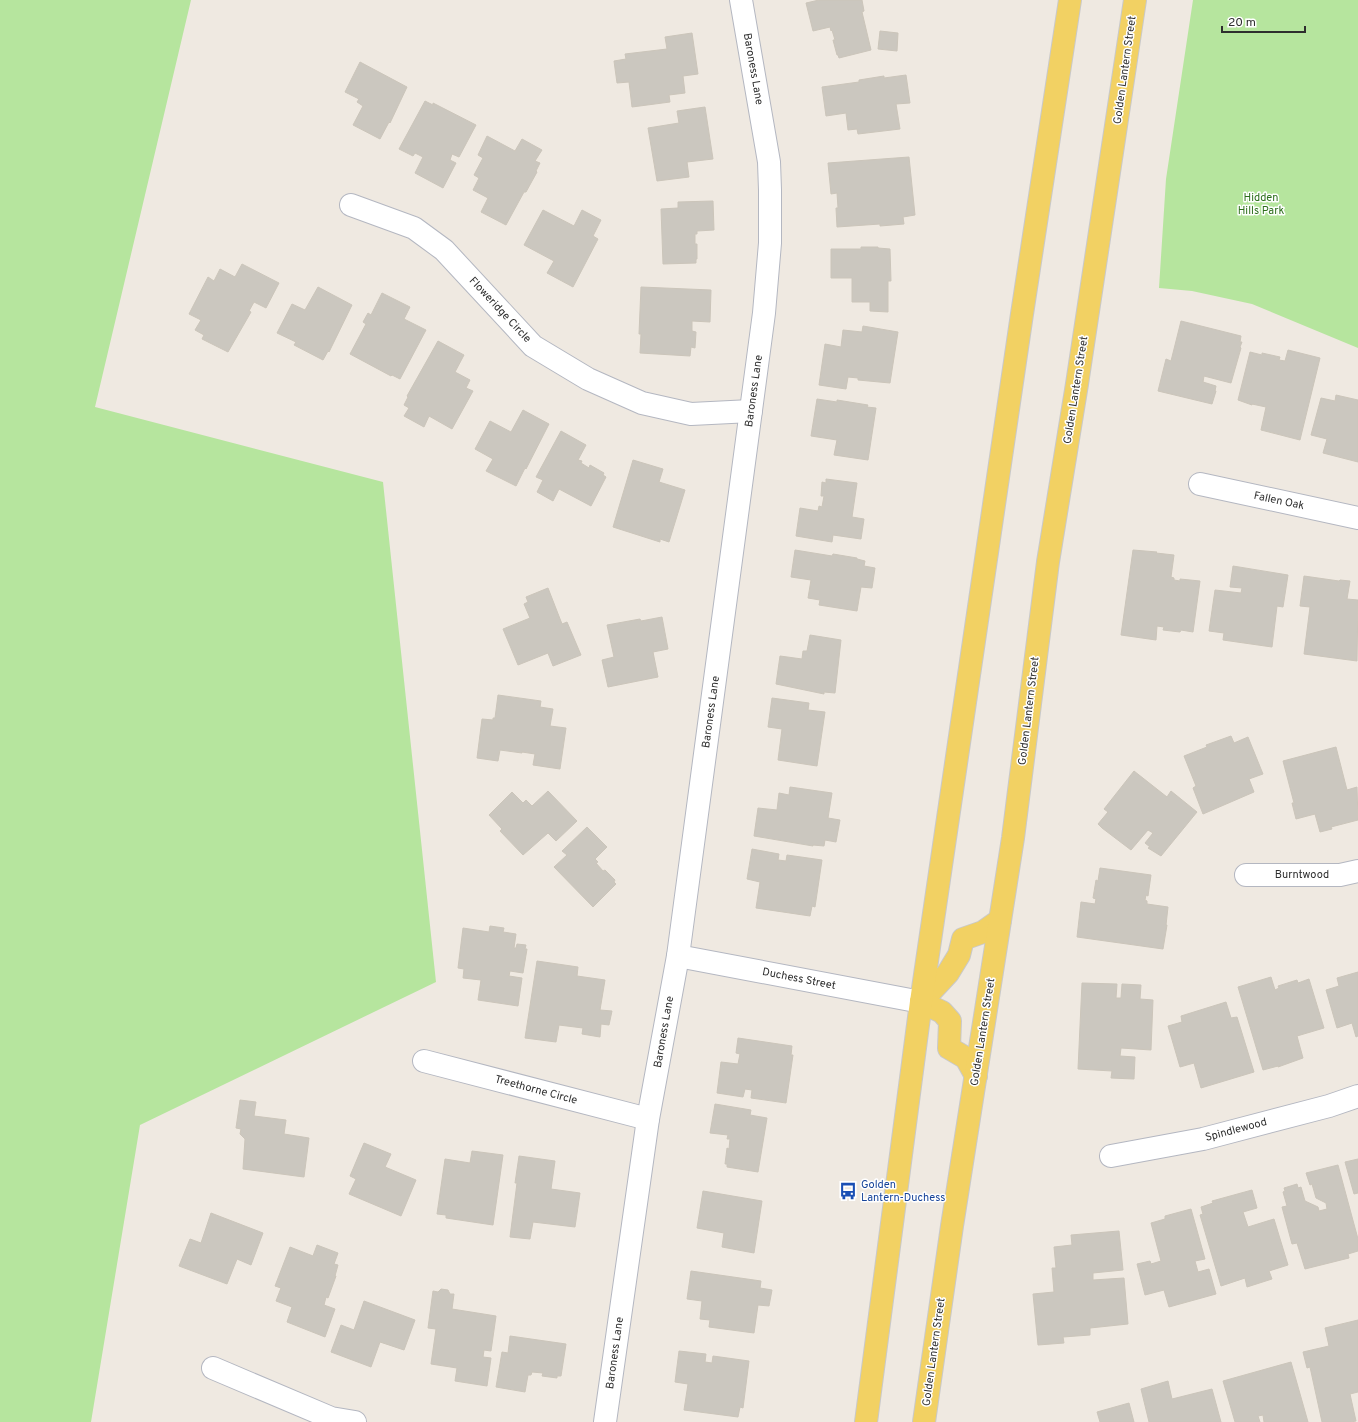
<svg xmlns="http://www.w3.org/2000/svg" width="1358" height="1422" font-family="Overpass,sans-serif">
  <rect width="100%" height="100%" fill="#efe9e1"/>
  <g fill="#b6e59e">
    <path d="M0,0H191L95,407L383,482L436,982L140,1125L91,1422H0Z"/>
    <path d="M1193,0H1358V348L1252,304L1192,291L1159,288L1166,179Z"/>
  </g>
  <g fill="#cbc7bf" stroke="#cbc5ba">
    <path d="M819,0H862L864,11L862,12L871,50L839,58L838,55H837L833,40H835L832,30L831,31L830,27L813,31L806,3Z"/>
    <path d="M880,31L898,33L897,51L878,49Z"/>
    <path d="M692,33L698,74L683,76L685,93L669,95L670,102L632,107L629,82L617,83L614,61L626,59L625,54L667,49L665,37Z"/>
    <path d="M360,62L407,87L390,123L389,122L380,139L353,125L363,106L357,102L359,99L345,92Z"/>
    <path d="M906,75L910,103L896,104L900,129L858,134L857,129L848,130L846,113L826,116L822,87L859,82V80L884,76V78Z"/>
    <path d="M425,101L433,105V103L476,125L459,157L452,154L450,160L456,163L443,188L415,173L423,157L415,153L413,156L399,149Z"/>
    <path d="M705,107L713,159L687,162L689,177L657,181L648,128L679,123L677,111Z"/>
    <path d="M487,136L515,151L522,139L542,150L535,161L540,163L536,171L537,172L526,192H524L506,225L481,212L488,198L473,190L479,178L474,175L483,158L478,155Z"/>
    <path d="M909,157L915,215L903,217L904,224L880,226V224L837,227L836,208H838L837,193L831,194L828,163Z"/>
    <path d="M713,201L714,230L697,231V234H695V244H697V259H696V263L663,264L661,209L678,208V202Z"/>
    <path d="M543,210L574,226L582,210L601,220L593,236L598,239L573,287L547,273L554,261L524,245Z"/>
    <path d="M861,247H878V248L890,249L891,281H888V312L870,311V302H852V278H831V249H861Z"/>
    <path d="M242,264L279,283L266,308L254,302L249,311L251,312L228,352L202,339L204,335L195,330L201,320L189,314L208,277L214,281L220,269L235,277Z"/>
    <path d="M318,287L352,305L329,352L328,351L323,360L294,345L296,342L277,333L292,304L305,310Z"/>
    <path d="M641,287L711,290L710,322L692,321V331L696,332L695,348L691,347L690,356L640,353L641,334H639Z"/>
    <path d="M382,293L410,307L404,319L426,330L400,379L392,375L391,376L350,354L366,324L363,322L368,313L371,315Z"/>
    <path d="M1181,321L1241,336L1240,342H1242L1240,347L1241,348L1231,383L1204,376L1203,382L1216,386L1215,391H1216L1212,404L1158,391L1166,359L1171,361Z"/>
    <path d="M863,326L898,332L890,383L858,380V378L848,377L846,389L819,385L825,344L841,347L843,330L862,332Z"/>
    <path d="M438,341L464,355L455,372L470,380L466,388L473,391L452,429L429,416L424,427L404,416L409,408L404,405L408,397L407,396Z"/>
    <path d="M1288,350L1320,358L1300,440L1261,430L1266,407L1252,404V405L1238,400L1250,352L1262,355V353L1280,357L1279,360L1285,361Z"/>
    <path d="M1336,395L1358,400V462L1323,453L1327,439L1311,435L1321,398L1335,401Z"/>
    <path d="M817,399L837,402V400L868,405L867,407L876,408L868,460L834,455L837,440L811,436Z"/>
    <path d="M523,410L549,424L526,469L525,468L516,486L486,471L493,459L475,449L490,421L511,432Z"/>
    <path d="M561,431L586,445L578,460L582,461L581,463L589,468L590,465L604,473L603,475L606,477L591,506L559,489L553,501L537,492L543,480L536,477Z"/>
    <path d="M633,460L663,469L659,482L685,490L669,542L660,539V542L613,527Z"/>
    <path d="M826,479L857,483L852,517L864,519L861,539L833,535L832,542L796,536L800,508L818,511L819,506L822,507L824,496H821L822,482L826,483Z"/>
    <path d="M795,550L832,556L833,554L857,558V559L865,561L864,566L875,568L872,588L861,587L857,611L819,605L820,600L808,598L811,580L791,577Z"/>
    <path d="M1133,550L1157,552L1156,553L1174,555L1171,577L1174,578V580L1180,581V579L1200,581L1193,632L1181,630L1180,632L1163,630L1164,627L1157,626L1156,640L1121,635Z"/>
    <path d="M1233,566L1288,575L1283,607L1277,606L1272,647L1223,640L1224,633L1209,631L1215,590L1241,593L1242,588L1230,587Z"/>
    <path d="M1304,576L1339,581L1340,580L1350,581L1347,599L1358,600L1357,661L1304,654L1310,607L1300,606Z"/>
    <path d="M548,588L562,624L567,622L581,655L553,666L548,653L518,665L503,629L530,618L524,604L528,602L526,597Z"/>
    <path d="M662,617L668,649L653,652L658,677L608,687L602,660L614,657L607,625L640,619L641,621Z"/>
    <path d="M810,635L841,640L835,693L824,692V694L776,684L780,656L802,659L803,651H807Z"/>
    <path d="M498,695L541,701L540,707L553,709L550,726L566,728L560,769L533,765L535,754L522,752V753L500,750L498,761L477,758L482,719L493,720V718H495Z"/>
    <path d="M772,698L809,703L808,710L825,712L817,766L778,760L782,729L768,727Z"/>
    <path d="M1231,736L1234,743L1248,737L1263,774L1249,779L1254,792L1203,814L1193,788L1196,786L1184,756L1207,747L1206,745Z"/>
    <path d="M1336,747L1347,790L1357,787L1358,820L1331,827L1332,829L1320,832L1315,814L1296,819L1292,803H1294L1283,761Z"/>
    <path d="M1134,771L1167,797L1171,791L1197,812L1161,856L1148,848L1150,847L1145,843L1153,833L1148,830L1131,850L1102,828L1098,824L1108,812L1104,809Z"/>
    <path d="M790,787L832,793L828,818L840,820L836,842L825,840L824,846L813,845V846L754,836L758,808L777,810L779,793L789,795Z"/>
    <path d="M548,791L577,821L556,841L548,833L523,855L500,831L502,829L489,815L512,792L523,803L526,800L532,806Z"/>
    <path d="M587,827L607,847L595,859L598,862L596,863L603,871L605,870L615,880L614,882L616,884L593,907L554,867L567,855L562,851Z"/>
    <path d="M752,849L779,854L778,860L786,861L787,855L822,860L815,907L812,906L810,916L756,908L760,882L747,879Z"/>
    <path d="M1100,868L1151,875L1148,896L1146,895L1145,900L1147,901V904L1168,907L1166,925H1167L1163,949L1077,937L1081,902L1095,904L1096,899L1093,898L1096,880L1098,881Z"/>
    <path d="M490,926L504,928L503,932L516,934L514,948H516L517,944L526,945L525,949H527L523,973L510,971L509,976L522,978L518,1006L478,1000L481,980L463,978L464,969L458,968L463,928L489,932Z"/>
    <path d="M537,961L578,967L577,976L605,980L600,1010L612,1011L609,1025L601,1024L600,1037L582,1034L583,1028L559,1025L556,1042L525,1038Z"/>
    <path d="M1358,972V1036L1356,1037L1352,1023L1337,1028L1326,990L1339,986L1337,978Z"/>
    <path d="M1271,977L1275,990L1279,988L1278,986L1297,980L1298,983L1309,979L1324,1028L1297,1036L1303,1058L1278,1067V1066L1263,1070L1238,987Z"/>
    <path d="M1082,983L1117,984L1116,998H1121L1122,984L1141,985L1140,999L1153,1000L1151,1050L1121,1048L1120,1056L1135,1057L1134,1079L1111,1078L1112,1071L1078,1069Z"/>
    <path d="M1226,1002L1231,1018L1237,1017L1254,1072L1201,1088L1194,1063L1180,1067L1168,1026L1182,1022L1181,1016Z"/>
    <path d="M738,1038L792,1046L791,1055H793L786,1103L751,1098L752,1090L745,1089L743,1097L717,1093L721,1062L738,1064L740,1054L736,1053Z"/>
    <path d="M240,1100L256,1102L254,1116L286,1120L284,1134L309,1138L304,1177L243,1169L245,1139L240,1134L241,1129L236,1128Z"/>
    <path d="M715,1104L751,1110L750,1115L767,1118L758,1172L727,1167V1164H725L727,1148L729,1149L730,1139H727L728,1135L710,1133Z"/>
    <path d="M364,1143L391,1154L385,1167L416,1180L401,1216L349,1194L356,1179L350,1176Z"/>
    <path d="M472,1151L503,1155L493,1225L446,1218V1215L437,1214L445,1159L470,1163Z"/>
    <path d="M519,1156L555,1161L551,1189L580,1193L575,1227L533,1222L530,1239L510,1237L517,1183H515Z"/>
    <path d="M1358,1159V1193L1354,1194L1345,1162Z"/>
    <path d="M1338,1165L1358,1239V1251L1348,1254L1349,1258L1305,1269L1297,1243L1292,1244L1282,1207L1287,1206L1283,1192L1285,1191L1284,1188L1297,1184L1298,1188L1301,1187L1305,1201L1318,1207L1319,1211L1327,1209L1326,1203L1316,1198L1312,1184L1310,1185L1306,1173Z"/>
    <path d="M1252,1190L1257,1208L1243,1212L1248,1227L1274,1219L1288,1265L1269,1271L1272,1279L1247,1287L1245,1278L1221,1286L1200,1215L1203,1214L1201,1207L1213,1203L1212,1201Z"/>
    <path d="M703,1191L762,1201L754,1253L722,1247L724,1233L697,1228Z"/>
    <path d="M1191,1209L1205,1259L1195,1261L1198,1272L1209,1269L1216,1294L1169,1307L1164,1290L1145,1295L1137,1264L1150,1261L1151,1264L1161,1261L1151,1223L1165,1219V1216Z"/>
    <path d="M211,1213L263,1233L251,1265L237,1259L227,1284L179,1266L190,1239L201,1243Z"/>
    <path d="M1119,1231L1123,1270L1093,1273V1280L1124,1278L1128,1324L1090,1328V1335L1063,1337L1064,1343L1038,1345L1033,1294L1054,1292L1052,1268H1056L1054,1247L1072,1245L1071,1235Z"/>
    <path d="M317,1245L338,1253L334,1264L338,1265L335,1276H336L328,1298L326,1297L324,1305L335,1309L325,1337L287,1322L292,1307L276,1301L281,1288L275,1286L290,1247L313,1256Z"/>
    <path d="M691,1271L761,1281L760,1288L772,1290L769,1306L758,1305L754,1333L709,1327L710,1320L700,1319L702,1301L687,1299Z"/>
    <path d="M441,1289L448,1290L450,1294H454L452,1309L496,1316L491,1351L484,1350L483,1357L491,1358L487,1386L455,1381L457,1368L431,1364L436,1329L428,1328L433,1291L438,1292Z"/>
    <path d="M364,1301L415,1320L404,1350L380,1342L371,1367L331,1352L341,1325L354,1330Z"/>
    <path d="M1358,1320V1392L1350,1394L1356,1421L1351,1422H1322L1310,1367L1307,1368L1303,1352L1329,1346L1325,1328Z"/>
    <path d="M510,1336L566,1344L561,1376H557V1378L542,1376L543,1373L532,1372L531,1375H528L525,1392L496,1387L502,1352L508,1353Z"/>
    <path d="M679,1351L706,1354L705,1362L712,1363L713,1356L749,1361L743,1408L740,1407L738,1417L684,1410L688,1384L675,1382Z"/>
    <path d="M1291,1362L1308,1422H1264L1263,1415L1258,1416L1260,1422H1235L1223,1381Z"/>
    <path d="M1168,1381L1172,1399L1212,1389L1221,1422H1149L1141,1389Z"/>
    <path d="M1129,1403L1134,1422H1100L1097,1412Z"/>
  </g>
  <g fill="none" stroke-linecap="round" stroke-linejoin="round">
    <g stroke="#b4b7c1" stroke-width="24">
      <g id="street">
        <path d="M351,205L414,228L444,250L533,346L588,379L642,403L691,414L751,411"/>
        <path d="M1200,484L1358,518"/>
        <path d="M1246,875H1340L1358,871"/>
        <path d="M678,956L921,1002"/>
        <path d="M424,1061L648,1119"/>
        <path d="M1111,1156L1203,1139L1329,1106L1358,1096"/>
        <path d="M213,1368L331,1418L355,1422"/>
        <path d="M605,1422L648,1119L678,956L764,313L770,243V190L769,162L741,0"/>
      </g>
    </g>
    <g stroke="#c9c9c9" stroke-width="24">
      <g id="primary">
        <path d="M921,1002L948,973L959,955L963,939L983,932L1000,920"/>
        <path d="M921,1002L942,1012L950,1021L949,1048L966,1058L976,1076"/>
        <path d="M866,1422L921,1002L1022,314L1070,0"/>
        <path d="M924,1422L952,1226L1013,838L1048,562L1077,384L1135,0"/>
      </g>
    </g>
    <use href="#street" stroke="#fff" stroke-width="22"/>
    <use href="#primary" stroke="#f2d163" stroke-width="22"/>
  </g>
  <defs>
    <g id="bus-bare" transform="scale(1.38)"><path d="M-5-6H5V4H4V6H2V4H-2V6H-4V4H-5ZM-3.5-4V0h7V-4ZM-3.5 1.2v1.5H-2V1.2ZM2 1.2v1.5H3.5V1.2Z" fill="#1a4fb4" stroke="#fff" stroke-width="2.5" paint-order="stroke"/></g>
  </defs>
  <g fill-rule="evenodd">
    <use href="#bus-bare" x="848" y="1191"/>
  </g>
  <g text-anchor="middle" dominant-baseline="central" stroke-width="3" stroke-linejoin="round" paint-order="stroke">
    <g font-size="11" fill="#2e2e2e" stroke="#fff">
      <text transform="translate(753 69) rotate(80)">Baroness Lane</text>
      <text transform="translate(1125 70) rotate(-82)">Golden Lantern Street</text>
      <text transform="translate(500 310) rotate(47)">Floweridge Circle</text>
      <text transform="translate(1076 390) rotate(-81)">Golden Lantern Street</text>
      <text transform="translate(754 391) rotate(-82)">Baroness Lane</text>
      <text transform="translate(1279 501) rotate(12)">Fallen Oak</text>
      <text transform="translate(1029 711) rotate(-83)">Golden Lantern Street</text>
      <text transform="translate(711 712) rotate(-82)">Baroness Lane</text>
      <text x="1302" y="875">Burntwood</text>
      <text transform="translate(799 979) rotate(11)">Duchess Street</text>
      <text transform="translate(664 1032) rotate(-80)">Baroness Lane</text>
      <text transform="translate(983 1032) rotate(-81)">Golden Lantern Street</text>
      <text transform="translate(536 1090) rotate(15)">Treethorne Circle</text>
      <text transform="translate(1236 1130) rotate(-15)">Spindlewood</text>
      <text transform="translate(934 1352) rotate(-82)">Golden Lantern Street</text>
      <text transform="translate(615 1353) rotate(-82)">Baroness Lane</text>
    </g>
    <g font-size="11" fill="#2c6e1b" stroke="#fff">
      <text x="1261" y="198">Hidden<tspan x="1261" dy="13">Hills Park</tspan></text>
    </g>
    <g font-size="11" fill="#164399" stroke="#fff" text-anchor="start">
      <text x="861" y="1185">Golden<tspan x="861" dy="13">Lantern-Duchess</tspan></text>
    </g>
  </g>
  <path d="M1222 26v6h83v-6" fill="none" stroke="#2e2e2e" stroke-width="2"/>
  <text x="1228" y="26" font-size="12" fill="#2e2e2e" stroke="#ffffff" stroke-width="3" paint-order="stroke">20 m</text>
</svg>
